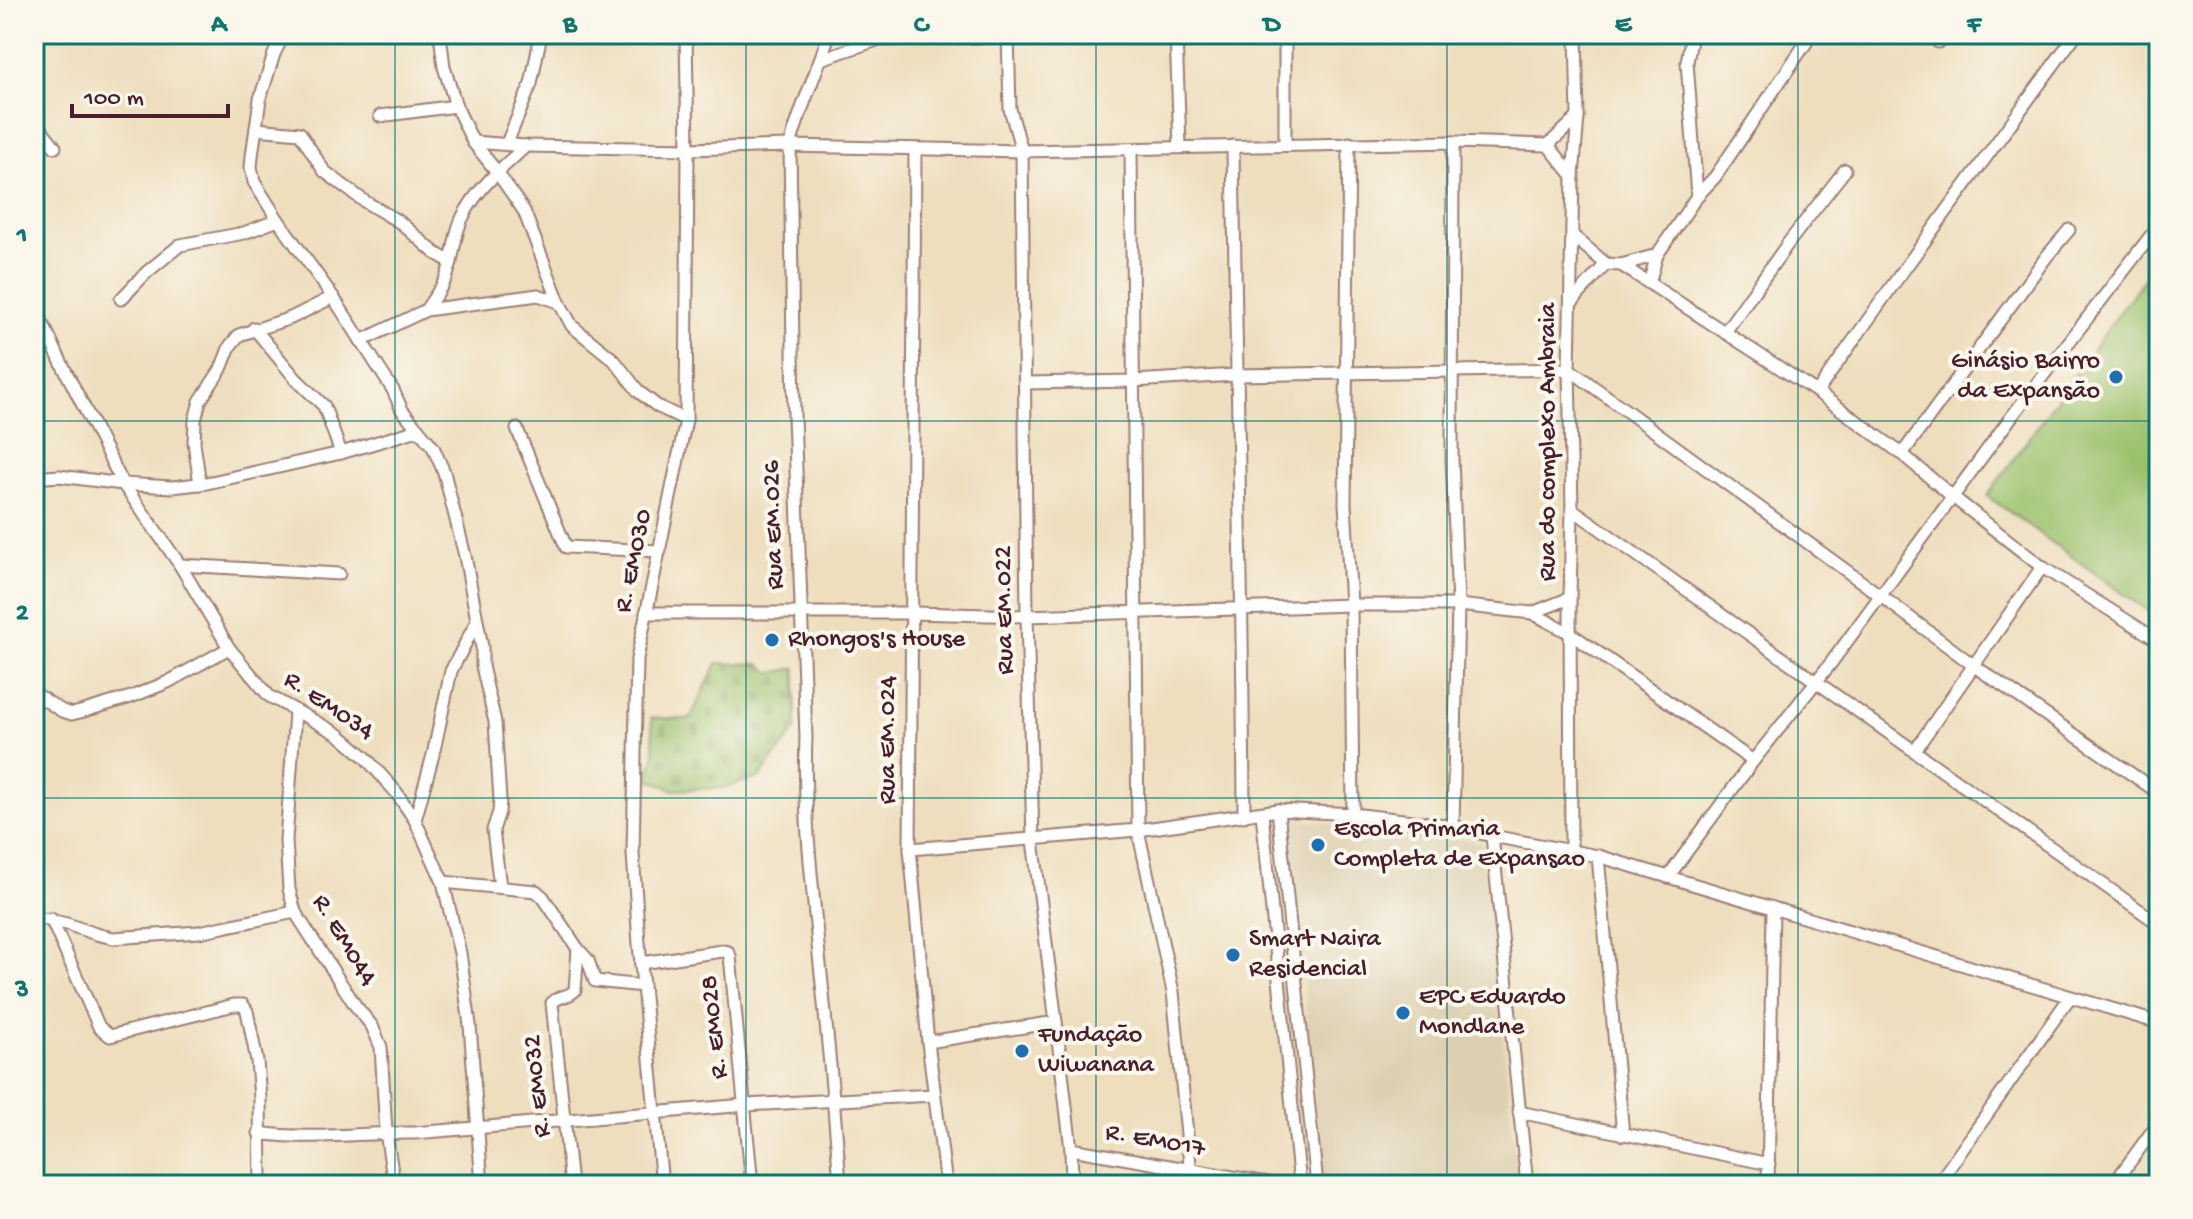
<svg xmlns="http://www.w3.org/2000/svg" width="2193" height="1219" font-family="'Gochi Hand',sans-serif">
  <defs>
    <pattern id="cemetery-stones" width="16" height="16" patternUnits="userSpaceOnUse" patternTransform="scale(2)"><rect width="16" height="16" fill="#9bc16d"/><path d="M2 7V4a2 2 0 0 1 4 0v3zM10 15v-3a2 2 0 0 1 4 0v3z" fill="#87a55f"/></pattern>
  </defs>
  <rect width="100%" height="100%" fill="#fbf7ec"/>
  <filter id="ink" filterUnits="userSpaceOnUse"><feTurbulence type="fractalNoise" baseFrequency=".0125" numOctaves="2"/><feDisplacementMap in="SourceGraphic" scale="16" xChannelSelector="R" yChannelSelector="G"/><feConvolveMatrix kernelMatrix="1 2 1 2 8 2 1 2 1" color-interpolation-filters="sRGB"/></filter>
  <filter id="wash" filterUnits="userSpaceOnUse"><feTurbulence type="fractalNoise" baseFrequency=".006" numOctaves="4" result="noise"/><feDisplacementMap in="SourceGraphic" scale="32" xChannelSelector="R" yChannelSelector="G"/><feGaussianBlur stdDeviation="1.8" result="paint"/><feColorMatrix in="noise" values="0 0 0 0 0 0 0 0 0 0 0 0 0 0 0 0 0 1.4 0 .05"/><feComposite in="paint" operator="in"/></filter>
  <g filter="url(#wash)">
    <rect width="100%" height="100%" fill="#eedebe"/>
    <path fill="#ddcfb1" d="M1289,818L1482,842L1518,1185H1321Z"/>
    <path fill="#9bc16d" stroke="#72704c" stroke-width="2" d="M2159,258V619L1987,496Z"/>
    <path fill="url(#cemetery-stones)" stroke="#72704c" stroke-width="2" d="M717,663L760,664L772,673L796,668V729L759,778L723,788L674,790L646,778L655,756L651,718L690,719Z"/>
  </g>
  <g filter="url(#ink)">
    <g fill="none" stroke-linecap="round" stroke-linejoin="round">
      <g stroke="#9c7e74" stroke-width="15">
        <g id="minor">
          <path d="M284,34L274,54L260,99L252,156L251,167L254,182L278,220L333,297L393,390L402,410L433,447L444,472L465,556L482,647V666L495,722L500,800L499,812L493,830L500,887"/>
          <path d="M440,34L444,67L456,106L473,142L497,172L524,211L559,302L572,326L614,360L639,392L657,406L686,420L637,659L633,853L639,944L662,1185"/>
          <path d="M829,34C817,72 800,108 790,146L794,416L806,737C803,810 812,882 819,955C827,1032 835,1108 840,1185"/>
          <path d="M1008,34L1010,109L1022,151L1027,616L1033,840L1056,1022L1071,1149L1072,1185"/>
          <path d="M1176,34L1180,147"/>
          <path d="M1692,34L1687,62L1697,196"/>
          <path d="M1938,42L1945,34"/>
          <path d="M821,59L877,40L1008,36L1176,38L1571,34"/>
          <path d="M380,116L456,106"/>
          <path d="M34,124L40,128L55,147"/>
          <path d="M256,129L300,133L324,171L364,201L401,223L435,253L451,262"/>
          <path d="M473,142L526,146L688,149L790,146L1022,151L1453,142L1548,145L1578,117"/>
          <path d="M1453,142L1452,459L1458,605L1453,826"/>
          <path d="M507,143L531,84L541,34"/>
          <path d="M1349,143L1345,504L1351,605L1353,814"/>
          <path d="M1285,145V34"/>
          <path d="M1548,145L1573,176"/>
          <path d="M1233,146C1236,369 1243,592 1244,816"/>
          <path d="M1131,149L1138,830L1173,992L1192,1185"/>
          <path d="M915,150L910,849L928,1042L946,1185"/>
          <path d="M1573,236L1606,264L1621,265L1657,255"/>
          <path d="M1621,265L1817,392L1902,454L1953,497L2042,567L2159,641"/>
          <path d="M1649,283L1657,255L1697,196L1715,177L1812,34"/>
          <path d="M121,299L147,272L180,245L244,233L278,220"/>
          <path d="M1571,303L1606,264"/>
          <path d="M34,305L61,362L123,484L180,565L229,648L269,696L338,734L365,757L396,792L415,820L443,882L460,953L470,1025L482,1185"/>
          <path d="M426,310C432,300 441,289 446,278C455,256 453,232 466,211C481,185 504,166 526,146"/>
          <path d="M254,328L296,379L324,406L341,453"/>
          <path d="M1725,332L1789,242L1845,170"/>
          <path d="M361,341L426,310L538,295L559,302"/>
          <path d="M1026,383L1133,381L1236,375L1569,369L1881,596L1973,665L2159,793"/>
          <path d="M1817,392L1897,279L2076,34"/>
          <path d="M686,420L688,149L686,34"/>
          <path d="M517,429L566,547L660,551"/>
          <path d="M1902,454L2047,256L2069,230"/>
          <path d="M34,478L59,476L123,484L172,487L207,483L341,453L418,430"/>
          <path d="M200,484L194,443L195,420L200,401L221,369L230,346L239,335L291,318L333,297"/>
          <path d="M1572,509L2159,924"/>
          <path d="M180,565L339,574"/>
          <path d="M646,613H912L1027,616L1351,605H1458L1532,613L1570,633L1753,761"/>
          <path d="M1532,613L1570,598"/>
          <path d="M34,693L62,711L72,714L84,711L131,697L168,682L229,648"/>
          <path d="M295,712L286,841L289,889L295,912L355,1005L372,1026L381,1047L386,1132L394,1185"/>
          <path d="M1915,750L2042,567"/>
          <path d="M1278,810L1317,1185"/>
          <path d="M1262,813L1300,1185"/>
          <path d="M415,820L433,755L451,671L477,621"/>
          <path d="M1492,836L1527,1185"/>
          <path d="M910,849L1138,830L1278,810L1353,814L1453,826L1492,836L1598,856L2159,1023"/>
          <path d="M1571,850L1570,598L1572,509L1569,369L1573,176L1578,117L1576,34"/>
          <path d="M1598,856L1623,1135"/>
          <path d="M1668,877L1753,761L1831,663L2009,420L2159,225"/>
          <path d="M443,882L536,891L543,897L578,949L588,960L595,981L643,986"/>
          <path d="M34,917L67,924L96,934L113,938L199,932L295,912"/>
          <path d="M51,919L99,1027L110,1036L234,1005H243L247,1011L257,1061L260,1098L261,1185"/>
          <path d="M641,963L722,951L728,952L730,956L752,1185"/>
          <path d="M928,1042L1056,1022"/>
          <path d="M1519,1112L1769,1164"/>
          <path d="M259,1133C311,1141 363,1132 415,1133L746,1105L934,1095"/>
          <path d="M1071,1149L1279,1185"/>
          <path d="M571,1185L552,1003C558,995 569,998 575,990L578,949"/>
          <path d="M1768,1185L1773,908"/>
          <path d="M1937,1185L2070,997"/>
          <path d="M2113,1185L2159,1122"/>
          <path d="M2150,1185L2159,1173"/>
        </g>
      </g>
      <use href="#minor" stroke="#fff" stroke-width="11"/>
    </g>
  </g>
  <path fill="none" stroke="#0f766e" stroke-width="2" stroke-opacity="0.55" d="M395,34V1185M746,34V1185M1096,34V1185M1447,34V1185M1798,34V1185M34,421H2159M34,798H2159"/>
  <g fill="#1f6fb2" stroke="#fbf7ec" stroke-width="3">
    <circle cx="2116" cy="377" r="8"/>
    <circle cx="772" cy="640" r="8"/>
    <circle cx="1318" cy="845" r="8"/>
    <circle cx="1233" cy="955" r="8"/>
    <circle cx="1403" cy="1013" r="8"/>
    <circle cx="1022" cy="1051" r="8"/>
  </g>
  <g text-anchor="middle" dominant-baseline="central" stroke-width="8" stroke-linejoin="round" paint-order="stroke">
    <g font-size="26" fill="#4a1f2b" stroke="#fbf7ec" text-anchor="start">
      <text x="2100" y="362" text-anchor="end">Ginásio Bairro<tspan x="2100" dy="30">da Expansão</tspan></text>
      <text x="788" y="640">Rhongos's House</text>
      <text x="1334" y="830">Escola Primaria<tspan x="1334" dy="30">Completa de Expansao</tspan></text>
      <text x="1249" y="940">Smart Naira<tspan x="1249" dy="30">Residencial</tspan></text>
      <text x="1419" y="998">EPC Eduardo<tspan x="1419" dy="30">Mondlane</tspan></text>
      <text x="1038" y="1036">Fundação<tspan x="1038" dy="30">Wiwanana</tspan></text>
    </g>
    <g font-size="26" fill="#4a1f2b" stroke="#fbf7ec">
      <text transform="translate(1549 442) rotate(-90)">Rua do complexo Ambraia</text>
      <text transform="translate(775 525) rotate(-92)">Rua EM.026</text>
      <text transform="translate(635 561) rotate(-78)">R. EM030</text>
      <text transform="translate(1006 610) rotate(-91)">Rua EM.022</text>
      <text transform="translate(328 707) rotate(34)">R. EM034</text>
      <text transform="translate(889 740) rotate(-90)">Rua EM.024</text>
      <text transform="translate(343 941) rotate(59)">R. EM044</text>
      <text transform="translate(716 1027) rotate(-96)">R. EM028</text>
      <text transform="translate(539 1086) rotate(-96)">R. EM032</text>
      <text transform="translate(1155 1142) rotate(10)">R. EM017</text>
    </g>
  </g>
  <rect width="2193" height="1219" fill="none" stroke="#fbf7ec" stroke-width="88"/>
  <path d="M72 104v12h156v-12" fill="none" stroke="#4a1f2b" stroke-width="4"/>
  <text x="84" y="104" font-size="24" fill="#4a1f2b" stroke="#fbf7ec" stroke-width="6" paint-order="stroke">100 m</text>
  <rect x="44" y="44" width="2105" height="1131" fill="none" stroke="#0f766e" stroke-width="3"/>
  <g font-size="26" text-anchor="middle" font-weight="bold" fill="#0f766e">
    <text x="219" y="31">A</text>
    <text x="570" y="31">B</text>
    <text x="921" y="31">C</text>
    <text x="1272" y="31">D</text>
    <text x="1623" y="31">E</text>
    <text x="1974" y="31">F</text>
    <text x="22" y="242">1</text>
    <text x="22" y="619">2</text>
    <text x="22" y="996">3</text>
  </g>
</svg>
